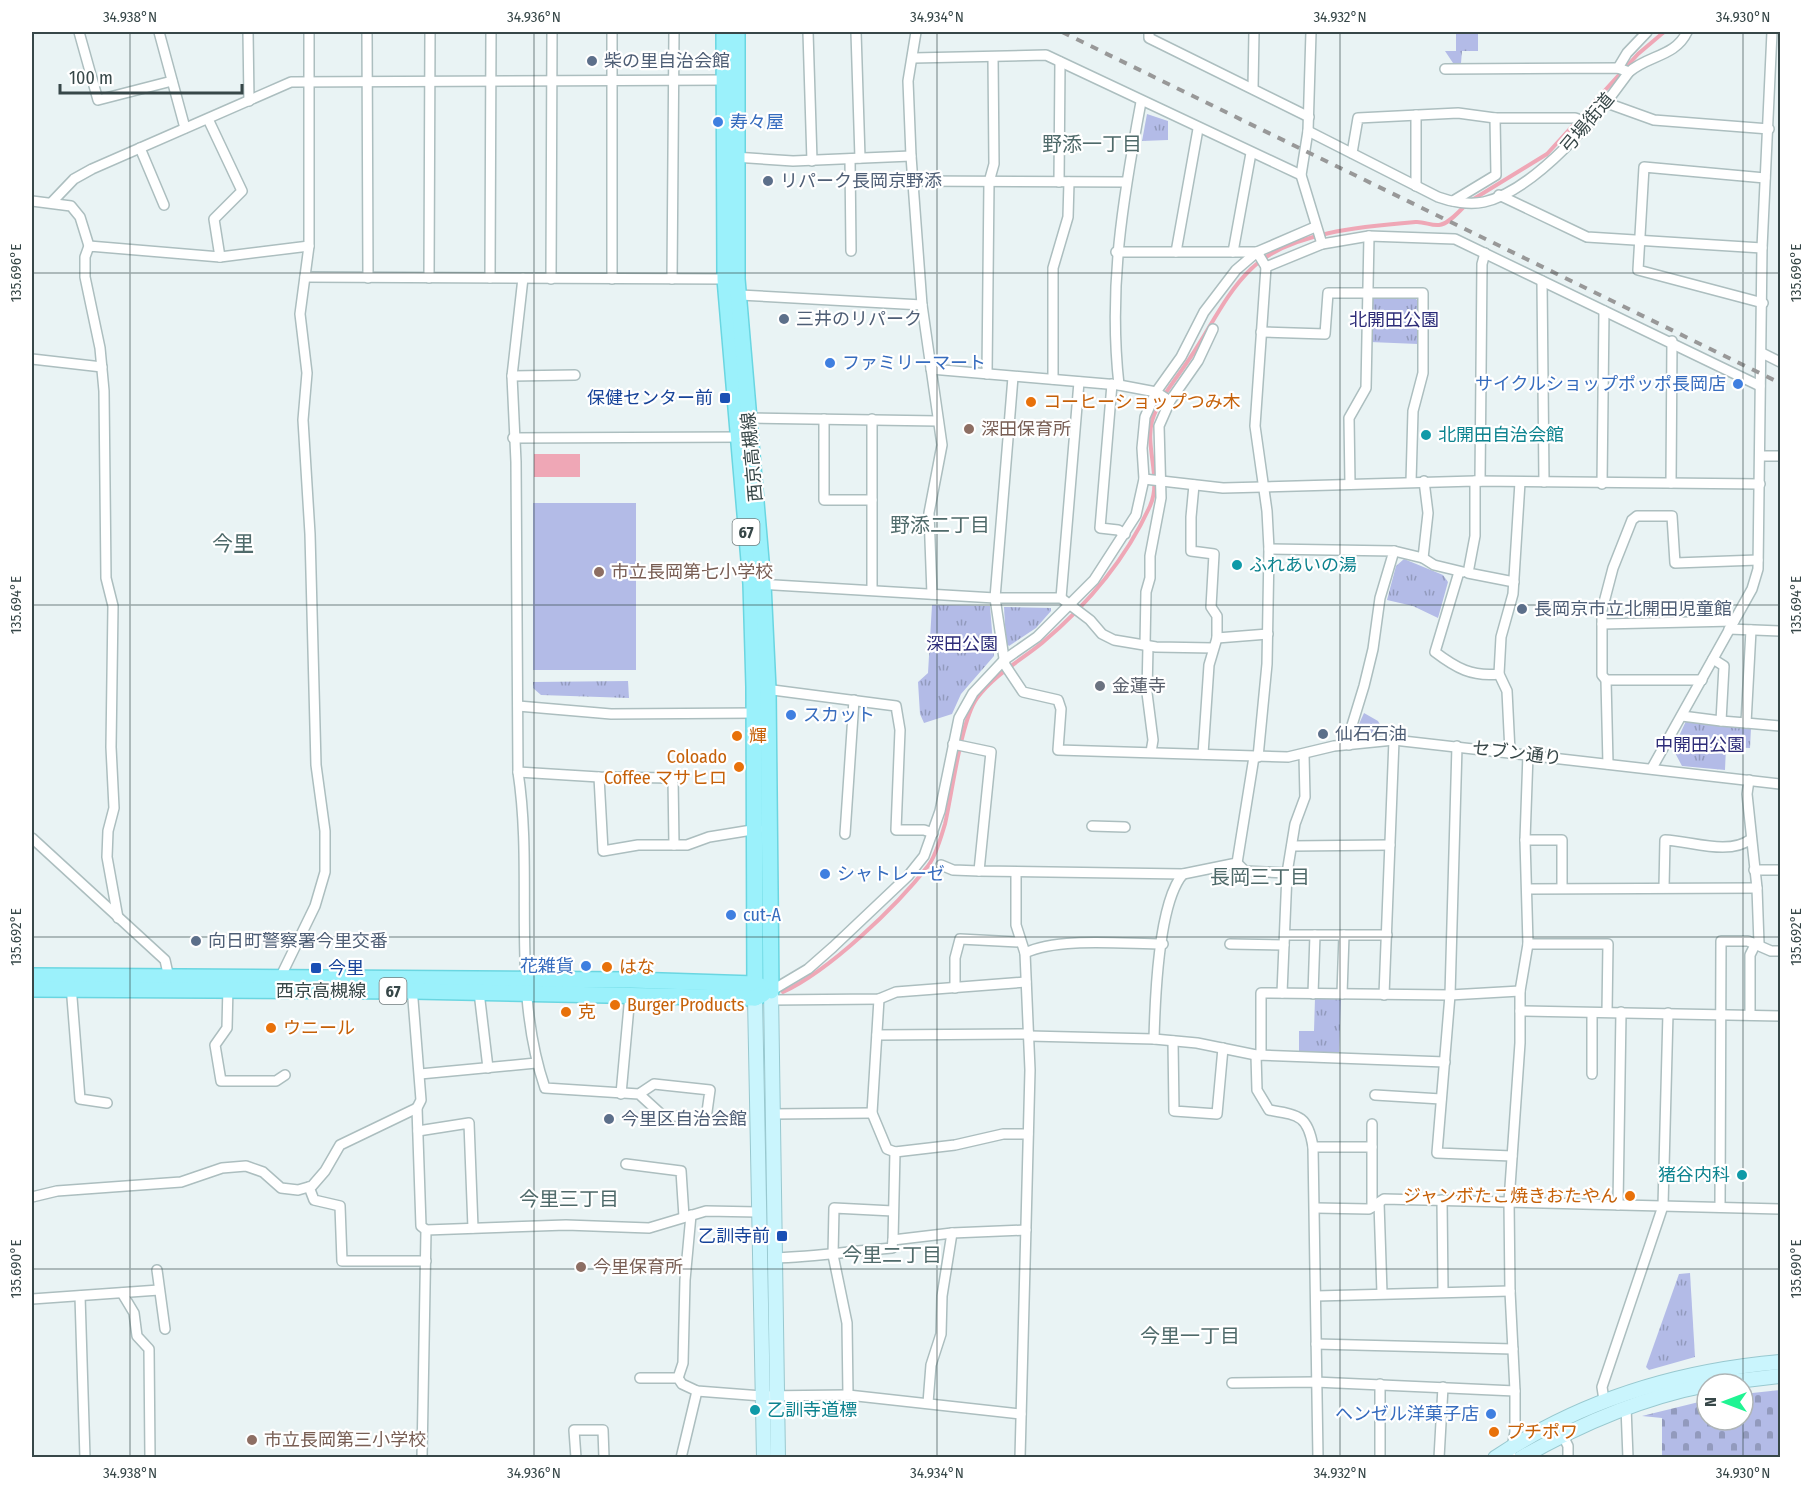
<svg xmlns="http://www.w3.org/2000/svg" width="1812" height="1489" font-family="'Fira Sans Condensed','Noto Sans JP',sans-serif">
  <defs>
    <pattern id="grass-tufts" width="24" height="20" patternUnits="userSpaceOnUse" patternTransform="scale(1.5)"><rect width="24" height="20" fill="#b3bbe7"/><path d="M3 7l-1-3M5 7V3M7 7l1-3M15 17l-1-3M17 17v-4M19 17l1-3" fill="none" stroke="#929abd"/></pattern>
    <pattern id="cemetery-stones" width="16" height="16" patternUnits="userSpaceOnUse" patternTransform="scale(1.5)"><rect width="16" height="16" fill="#b3bbe7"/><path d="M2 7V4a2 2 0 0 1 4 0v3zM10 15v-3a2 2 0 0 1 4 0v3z" fill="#929abd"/></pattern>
  </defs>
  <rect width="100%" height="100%" fill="#e9f3f4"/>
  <g fill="url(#grass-tufts)">
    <path d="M1456,32H1478V51H1462L1461,63H1453L1445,51H1456Z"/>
    <path d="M1147,114L1168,121V140L1142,141Z"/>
    <path d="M1373,297H1414L1418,301V344L1370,342Z"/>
    <path d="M1404,559L1443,575L1448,582L1438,618L1413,606L1387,600L1396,566Z"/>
    <path d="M932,605L990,606L994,656L961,694L952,714L924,723L920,714L918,682L928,673Z"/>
    <path d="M1004,607L1051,608V611L1036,628L1009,646L1006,643Z"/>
    <path d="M628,681L629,698L541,695L533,688V682Z"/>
    <path d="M1364,713L1378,721L1385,733H1359V724Z"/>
    <path d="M1686,721L1751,728L1750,748L1726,747L1725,770L1682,766L1673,749Z"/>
    <path d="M1315,998L1341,999L1339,1055L1299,1053V1031H1314Z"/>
    <path d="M1690,1273L1695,1357L1649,1370L1646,1367L1679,1274Z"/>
  </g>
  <path fill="url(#cemetery-stones)" d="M1780,1390V1457H1662V1418L1642,1416L1707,1400V1420H1743V1394Z"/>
  <rect fill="#b3bbe7" x="533" y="503" width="103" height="167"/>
  <rect fill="#efa7b6" x="534" y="454" width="46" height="23"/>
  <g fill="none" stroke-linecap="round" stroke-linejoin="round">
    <g stroke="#efa7b6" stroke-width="4">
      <path d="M1472,200L1547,154L1638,54L1664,32"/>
      <path d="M783,992C829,971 896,907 928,866C936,856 941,837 945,824C952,794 961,720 977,698C995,674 1020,661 1042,643C1086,606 1126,559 1150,506C1162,480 1145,448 1152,421C1159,398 1177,378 1190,358C1210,329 1225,294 1251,269C1288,232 1367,226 1417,222C1425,222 1432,226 1439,225C1449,224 1459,211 1466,205"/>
    </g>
    <g stroke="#acbebf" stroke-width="12">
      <g id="street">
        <path d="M79,32L98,100L172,81"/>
        <path d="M159,32L185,128"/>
        <path d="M248,32L249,101"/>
        <path d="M367,32L368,278"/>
        <path d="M808,32L812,161"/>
        <path d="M856,32L860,158"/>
        <path d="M916,32L908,81L911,156L922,305L942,445L929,513L932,594"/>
        <path d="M1149,32V38L1309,117"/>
        <path d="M1311,32L1308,131L1301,175L1322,244"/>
        <path d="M913,58L1046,55L1301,175"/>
        <path d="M1618,68L1627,53L1647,32"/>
        <path d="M1445,69L1618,68L1629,72"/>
        <path d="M1253,88L1254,32"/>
        <path d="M1604,102L1654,120L1769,129"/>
        <path d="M1416,115V186"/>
        <path d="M208,119L242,191L214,219L220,257"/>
        <path d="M1308,131L1438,197C1451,202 1470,205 1484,202C1536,190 1599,114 1629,72C1648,55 1675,57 1687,32"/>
        <path d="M140,148L164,205"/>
        <path d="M1352,153L1358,118L1458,113L1495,118H1575L1587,122"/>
        <path d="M734,157L793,161L911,156"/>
        <path d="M850,159L851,251"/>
        <path d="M913,181L1126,182"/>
        <path d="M1059,182L1060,62"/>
        <path d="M1499,195L1587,237L1762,248"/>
        <path d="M32,201L71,206L80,217L89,246"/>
        <path d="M1453,201L1496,175L1495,118"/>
        <path d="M52,202L74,179L92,169L291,82L727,80"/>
        <path d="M1116,252H1257L1266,267"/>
        <path d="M1176,252L1198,129"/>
        <path d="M1233,252L1251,153"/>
        <path d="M305,277L728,279"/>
        <path d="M429,278L430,32"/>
        <path d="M490,278L491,32"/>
        <path d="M523,278L512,376L516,462L518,772C534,877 510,986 545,1088L639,1094L654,1084L710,1090L706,1119L662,1115L639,1094"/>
        <path d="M551,279L552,32"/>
        <path d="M612,279V32"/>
        <path d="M672,279L674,32"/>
        <path d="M1542,281L1544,482"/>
        <path d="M740,295L922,305"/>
        <path d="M1763,303L1638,270L1644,167L1765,178"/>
        <path d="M1261,332L1325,334L1328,293H1423V373L1413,411L1411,482"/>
        <path d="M1762,353L1780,362"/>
        <path d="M32,359L102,367"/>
        <path d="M931,369L1119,385L1156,392L1170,401L1159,426L1161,498L1150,556V578L1146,592L1145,645"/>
        <path d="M987,374L989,182L994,164L993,57"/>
        <path d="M512,376L575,375"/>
        <path d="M1013,377L995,598L1005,665L1023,692L1058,700L1061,709L1058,750L1288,757L1334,746L1394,740L1780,784"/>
        <path d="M1053,379V268L1068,217L1069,182"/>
        <path d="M1112,384L1100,528L1118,530L1125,534"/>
        <path d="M1119,385C1108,287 1123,198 1141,102"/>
        <path d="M1170,401L1198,361L1213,329"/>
        <path d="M746,418L938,421"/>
        <path d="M824,419V500H872"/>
        <path d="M513,438L742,437"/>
        <path d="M1760,456H1780"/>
        <path d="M1144,479L1223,488L1475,481L1760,484"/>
        <path d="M1475,481V536L1468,573L1514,582"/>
        <path d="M1480,481L1482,264L1485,253"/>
        <path d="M1671,483L1672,341"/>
        <path d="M1350,484L1349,418L1366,388L1369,236"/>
        <path d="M1602,484L1604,311"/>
        <path d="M1194,485L1191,517V551L1214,554L1211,607L1217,616V638L1209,665L1203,754"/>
        <path d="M1269,549L1394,551L1380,598L1373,649L1364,686L1349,735V745"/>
        <path d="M1394,551L1423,558L1428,513L1424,481"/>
        <path d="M1423,558L1434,565L1463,572"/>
        <path d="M1459,572L1435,652C1456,668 1472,677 1499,674"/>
        <path d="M759,584L995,598H1061L1090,620L1102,634L1114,640L1156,647L1213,648"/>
        <path d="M872,590V419"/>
        <path d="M1061,598L1079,382"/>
        <path d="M1602,624L1734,621"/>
        <path d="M1729,629L1780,631"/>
        <path d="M1217,638L1268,634"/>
        <path d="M1148,646L1147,693L1153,740L1151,752"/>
        <path d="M1606,680H1702"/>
        <path d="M765,689L896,706L900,730L896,830H924L933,833"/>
        <path d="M518,706L611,714L756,713"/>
        <path d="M1682,716L1721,721L1724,666L1713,659"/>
        <path d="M1721,721L1746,723L1751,630"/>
        <path d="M1746,723L1780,726"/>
        <path d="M953,744L991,752L979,871"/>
        <path d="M1457,746L1450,995L1437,1153L1512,1156"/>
        <path d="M1510,752L1507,691L1499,674L1501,637L1513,594L1520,482"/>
        <path d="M1258,757L1267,664L1269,549L1267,511L1255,426L1266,267L1322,244L1369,236L1455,239L1760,386"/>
        <path d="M1608,764L1606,680L1602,675V610L1613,568L1632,520L1637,516H1672L1675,563L1758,560"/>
        <path d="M1652,768L1752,589L1758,569L1762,248L1772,32"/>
        <path d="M518,772L599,777L673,778L674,845"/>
        <path d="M599,777L603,851L638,845H687L709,837L758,829"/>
        <path d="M1749,780L1747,794L1757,888L1759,944"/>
        <path d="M1092,826L1125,827"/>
        <path d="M845,834L854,700"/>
        <path d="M32,838L165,960L169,978"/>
        <path d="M1525,840H1562V888"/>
        <path d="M1292,846L1390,845"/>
        <path d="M1237,863L1245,871L1287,873"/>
        <path d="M941,865L953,870L979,871L1183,874L1237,863L1254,757"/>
        <path d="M1754,870H1780"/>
        <path d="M1016,872V925L1025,953L1030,1070L1020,1458"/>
        <path d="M1664,887L1665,840C1691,841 1729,856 1751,839"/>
        <path d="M1528,889L1757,888"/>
        <path d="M118,918L107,857L108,831L114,808L111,747L113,606L106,578L104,391L100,348L85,277V257L89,246L220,257L309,246"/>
        <path d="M1285,935H1387"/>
        <path d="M1230,944L1284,945"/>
        <path d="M1528,944H1608L1607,1012"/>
        <path d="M1025,953C1058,937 1124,944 1163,944"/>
        <path d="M279,980L315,906L325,872V831L316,765L310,534L303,420L307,373L300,314L309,246V32"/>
        <path d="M71,985L80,1099L107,1103"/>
        <path d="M228,986L227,1028L215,1045L221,1081H276L285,1075"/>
        <path d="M412,987L421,1100L417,1108L421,1226L426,1230L422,1458"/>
        <path d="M955,988V958L960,939L1020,942"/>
        <path d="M771,991L808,969L833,947L908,876L924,856L940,811L959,718L973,693L1004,660L1037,637L1094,580L1136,515L1144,479L1142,448L1145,417L1156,392L1181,357L1204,312L1236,270L1257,252L1315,227"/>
        <path d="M479,992L488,1068"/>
        <path d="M1282,993L1287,873L1295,824L1305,797L1304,755"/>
        <path d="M1313,994L1315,935"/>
        <path d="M1342,994L1344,935"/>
        <path d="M1384,995L1394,740"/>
        <path d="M879,999L872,1113L887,1149L895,1152L955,1145L1003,1134H1028"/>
        <path d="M771,1000L879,999L896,992L1026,982"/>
        <path d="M1520,1011L1780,1016"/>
        <path d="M1750,1015V955L1755,945"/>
        <path d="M877,1035L1029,1034"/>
        <path d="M1029,1036L1154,1039L1197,1043L1256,1055L1445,1062"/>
        <path d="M1154,1039C1155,1000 1158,903 1183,874"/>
        <path d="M1173,1041L1174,1111L1217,1114L1223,1048"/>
        <path d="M1256,1055L1257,1090L1269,1110C1298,1115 1308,1115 1313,1147L1318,1458"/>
        <path d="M1261,1055V993L1450,995L1520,991"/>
        <path d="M420,1074L536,1063"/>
        <path d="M1592,1074V1013"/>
        <path d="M621,1094L630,995"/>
        <path d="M1375,1095L1441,1099"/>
        <path d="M773,1114L872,1113"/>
        <path d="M418,1131L469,1123L473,1228"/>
        <path d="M1313,1147H1372V1207"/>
        <path d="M1372,1147V1124"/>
        <path d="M626,1164L681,1171L684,1217"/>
        <path d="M309,1187L314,1200L340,1206L342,1261H426"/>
        <path d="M32,1197L57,1191L181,1182L222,1168L246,1166L263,1172L281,1188L298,1190L312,1186L325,1171L340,1145L417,1108"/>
        <path d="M1442,1200L1443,1292"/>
        <path d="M1379,1203L1382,1293"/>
        <path d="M1618,1205L1621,1012"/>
        <path d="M1720,1207L1721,941H1748L1771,951H1780"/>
        <path d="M1316,1208L1369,1209L1384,1199L1780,1209"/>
        <path d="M426,1230L566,1225L649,1228L706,1211L758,1212"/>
        <path d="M893,1240L895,1152"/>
        <path d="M774,1258C814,1257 852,1251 892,1248L893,1240L952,1233L1026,1230"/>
        <path d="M157,1270L165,1329"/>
        <path d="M122,1293L134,1313L137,1336L149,1349L150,1458"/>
        <path d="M80,1296L85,1458"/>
        <path d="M1316,1296L1510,1291"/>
        <path d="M32,1299L159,1290"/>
        <path d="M1316,1344L1513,1349"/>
        <path d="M640,1378H678L682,1384L697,1391L762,1396L848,1395L1021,1414"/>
        <path d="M678,1378L683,1363L685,1280L691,1215"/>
        <path d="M1232,1383L1315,1382L1515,1391"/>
        <path d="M848,1395L847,1323L833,1255L834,1208L893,1211"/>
        <path d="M1604,1400L1602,1387L1663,1206L1668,1013"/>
        <path d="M928,1403L931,1365L941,1334L942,1296L952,1233"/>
        <path d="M1626,1407L1628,1458"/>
        <path d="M1562,1434L1568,1446V1458"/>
        <path d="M576,1458L574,1430H603L604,1458"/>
        <path d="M681,1458L697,1391"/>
        <path d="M1380,1458V1384"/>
        <path d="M1439,1458L1443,1387"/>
        <path d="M1510,1458L1515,1432V1391L1510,1291L1509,1201L1520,1043V991L1528,944L1525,840L1528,754"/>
      </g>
    </g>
    <g stroke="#98c8cf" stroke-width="16">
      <g id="secondary">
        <path d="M771,991L778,1458"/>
        <path d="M755,998L764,1458"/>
        <path d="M1712,1384L1780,1376"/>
        <path d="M1495,1458C1581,1400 1678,1371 1780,1362"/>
        <path d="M1521,1458C1580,1424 1640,1398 1707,1385"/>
      </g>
    </g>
    <g stroke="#6ad6e1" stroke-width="18">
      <g id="primary">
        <path d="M724,32L725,279L751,584L754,687L755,998"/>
        <path d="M737,32V279L763,584L768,689L771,991"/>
        <path d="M32,976L631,980L755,984L763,987"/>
        <path d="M32,989L413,991L755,998L763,994"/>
      </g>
    </g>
    <use href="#street" stroke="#fff" stroke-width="9"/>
    <use href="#secondary" stroke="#caf5fd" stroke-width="14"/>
    <use href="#primary" stroke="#9bf1fb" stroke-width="15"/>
    <path stroke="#989898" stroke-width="4" stroke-dasharray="8 8" stroke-linecap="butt" d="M1062,32L1780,383"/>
  </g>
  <path fill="none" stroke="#374748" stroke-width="1.5" stroke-opacity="0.45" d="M130,32V1458M534,32V1458M937,32V1458M1340,32V1458M1743,32V1458M32,273H1780M32,605H1780M32,937H1780M32,1269H1780"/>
  <g fill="#5c6f8a" stroke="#fff" stroke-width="2">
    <circle cx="592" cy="61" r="6"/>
    <circle cx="768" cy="181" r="6"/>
    <circle cx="784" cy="319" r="6"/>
    <circle cx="1522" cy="609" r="6"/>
    <circle cx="1323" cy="734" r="6"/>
    <circle cx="196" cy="941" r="6"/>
    <circle cx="609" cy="1119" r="6"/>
  </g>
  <g fill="#3f7fe0" stroke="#fff" stroke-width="2">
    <circle cx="718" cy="122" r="6"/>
    <circle cx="830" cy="363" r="6"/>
    <circle cx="1738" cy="384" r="6"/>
    <circle cx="791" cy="715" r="6"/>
    <circle cx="825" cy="874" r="6"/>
    <circle cx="731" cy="915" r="6"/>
    <circle cx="586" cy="966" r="6"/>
    <circle cx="1491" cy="1414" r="6"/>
  </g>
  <g fill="#1a4fb4" stroke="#fff" stroke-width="2">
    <rect x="719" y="392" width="12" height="12" rx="3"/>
    <rect x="310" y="962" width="12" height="12" rx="3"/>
    <rect x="776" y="1230" width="12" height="12" rx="3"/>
  </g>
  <g fill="#e8710a" stroke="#fff" stroke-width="2">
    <circle cx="1031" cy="402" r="6"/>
    <circle cx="737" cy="736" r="6"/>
    <circle cx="739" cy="767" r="6"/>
    <circle cx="607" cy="967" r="6"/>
    <circle cx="615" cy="1005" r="6"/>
    <circle cx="566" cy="1012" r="6"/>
    <circle cx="271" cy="1028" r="6"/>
    <circle cx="1630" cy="1196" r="6"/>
    <circle cx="1494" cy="1432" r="6"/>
  </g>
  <g fill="#8d6e63" stroke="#fff" stroke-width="2">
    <circle cx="969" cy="429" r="6"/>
    <circle cx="599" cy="572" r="6"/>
    <circle cx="581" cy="1267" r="6"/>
    <circle cx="252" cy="1440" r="6"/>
  </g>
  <g fill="#0f9aa8" stroke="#fff" stroke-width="2">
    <circle cx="1426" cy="435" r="6"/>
    <circle cx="1237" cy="565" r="6"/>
    <circle cx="1742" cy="1175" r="6"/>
    <circle cx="755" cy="1410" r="6"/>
  </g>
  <circle fill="#6b7280" stroke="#fff" stroke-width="2" cx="1100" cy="686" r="6"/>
  <g text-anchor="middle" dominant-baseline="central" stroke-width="4.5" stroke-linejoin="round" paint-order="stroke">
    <g fill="#fff" stroke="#737e7f" stroke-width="1.5">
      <rect x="732.5" y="519" width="27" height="26" rx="4.5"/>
      <rect x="379.5" y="978" width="27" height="26" rx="4.5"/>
    </g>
    <g font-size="16" font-weight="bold" fill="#374748">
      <text x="746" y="532">67</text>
      <text x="393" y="991">67</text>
    </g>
    <g font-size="18" fill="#4e5e75" stroke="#fff" text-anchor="start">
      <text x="604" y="61">柴の里自治会館</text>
      <text x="780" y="181">リパーク長岡京野添</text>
      <text x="796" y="319">三井のリパーク</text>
      <text x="1534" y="609">長岡京市立北開田児童館</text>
      <text x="1335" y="734">仙石石油</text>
      <text x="208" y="941">向日町警察署今里交番</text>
      <text x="621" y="1119">今里区自治会館</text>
    </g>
    <g font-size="18" fill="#366cbe" stroke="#fff" text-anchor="start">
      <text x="730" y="122">寿々屋</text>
      <text x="842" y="363">ファミリーマート</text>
      <text x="1726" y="384" text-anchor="end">サイクルショップポッポ長岡店</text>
      <text x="803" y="715">スカット</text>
      <text x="837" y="874">シャトレーゼ</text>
      <text x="743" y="915">cut-A</text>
      <text x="574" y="966" text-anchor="end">花雑貨</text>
      <text x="1479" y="1414" text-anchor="end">ヘンゼル洋菓子店</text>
    </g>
    <g font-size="18" fill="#374748" stroke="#fff">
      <text transform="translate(1587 123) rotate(-50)">弓場街道</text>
      <text transform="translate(752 457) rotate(-95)">西京高槻線</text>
      <text transform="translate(1517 753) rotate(7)">セブン通り</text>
      <text x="321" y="991">西京高槻線</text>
    </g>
    <g font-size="18" fill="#2d2c78" stroke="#fff">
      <text x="1394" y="320">北開田公園</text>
      <text x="962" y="644">深田公園</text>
      <text x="1700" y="745">中開田公園</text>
    </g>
    <g font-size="18" fill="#164399" stroke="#fff" text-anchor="end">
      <text x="713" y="398">保健センター前</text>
      <text x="328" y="968" text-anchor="start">今里</text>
      <text x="770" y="1236">乙訓寺前</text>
    </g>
    <g font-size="18" fill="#c56008" stroke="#fff" text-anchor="start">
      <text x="1043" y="402">コーヒーショップつみ木</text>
      <text x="749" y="736">輝</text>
      <text x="727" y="757" text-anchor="end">Coloado<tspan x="727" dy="21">Coffee マサヒロ</tspan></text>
      <text x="619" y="967">はな</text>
      <text x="627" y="1005">Burger Products</text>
      <text x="578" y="1012">克</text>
      <text x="283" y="1028">ウニール</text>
      <text x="1618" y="1196" text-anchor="end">ジャンボたこ焼きおたやん</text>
      <text x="1506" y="1432">プチポワ</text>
    </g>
    <g font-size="18" fill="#785e54" stroke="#fff" text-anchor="start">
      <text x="981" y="429">深田保育所</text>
      <text x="611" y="572">市立長岡第七小学校</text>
      <text x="593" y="1267">今里保育所</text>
      <text x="264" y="1440">市立長岡第三小学校</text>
    </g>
    <g font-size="18" fill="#0d838f" stroke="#fff" text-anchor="start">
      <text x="1438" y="435">北開田自治会館</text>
      <text x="1249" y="565">ふれあいの湯</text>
      <text x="1730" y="1175" text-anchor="end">猪谷内科</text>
      <text x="767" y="1410">乙訓寺道標</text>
    </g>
    <g font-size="18" fill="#5b616d" stroke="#fff" text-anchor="start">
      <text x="1112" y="686">金蓮寺</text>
    </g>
    <g font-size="20" fill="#4f6a6a" stroke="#fff">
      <text x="1092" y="144">野添一丁目</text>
      <text x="940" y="525">野添二丁目</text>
      <text x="1260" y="877">長岡三丁目</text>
      <text x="569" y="1199">今里三丁目</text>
      <text x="892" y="1255">今里二丁目</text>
      <text x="1190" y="1336">今里一丁目</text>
    </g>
    <g font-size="21" fill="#4f6a6a" stroke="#fff">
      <text x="233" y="544">今里</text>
    </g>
  </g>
  <rect width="1812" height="1489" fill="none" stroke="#ffffff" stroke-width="66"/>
  <g transform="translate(1725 1402) rotate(270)"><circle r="28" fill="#ffffff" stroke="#afb5b6" stroke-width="1.5"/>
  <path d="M0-4.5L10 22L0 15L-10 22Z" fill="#20f493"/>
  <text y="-9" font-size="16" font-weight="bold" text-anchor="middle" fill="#374748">N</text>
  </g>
  <path d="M60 84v9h182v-9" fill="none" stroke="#374748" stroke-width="3"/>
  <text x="69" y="84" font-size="18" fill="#374748" stroke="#ffffff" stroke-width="4.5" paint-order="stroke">100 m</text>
  <rect x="33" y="33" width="1746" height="1423" fill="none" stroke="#374748" stroke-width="2"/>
  <g font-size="15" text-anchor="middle" fill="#374748">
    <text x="130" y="22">34.938°N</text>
    <text x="534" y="22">34.936°N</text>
    <text x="937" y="22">34.934°N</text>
    <text x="1340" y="22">34.932°N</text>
    <text x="1743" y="22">34.930°N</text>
    <text transform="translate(1796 273) rotate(-90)" y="5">135.696°E</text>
    <text transform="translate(16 273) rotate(-90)" y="5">135.696°E</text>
    <text transform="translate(1796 605) rotate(-90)" y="5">135.694°E</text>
    <text transform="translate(16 605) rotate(-90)" y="5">135.694°E</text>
    <text transform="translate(1796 937) rotate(-90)" y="5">135.692°E</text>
    <text transform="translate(16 937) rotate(-90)" y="5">135.692°E</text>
    <text transform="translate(1796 1269) rotate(-90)" y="5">135.690°E</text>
    <text transform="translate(16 1269) rotate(-90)" y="5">135.690°E</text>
    <text x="130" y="1478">34.938°N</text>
    <text x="534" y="1478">34.936°N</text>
    <text x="937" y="1478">34.934°N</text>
    <text x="1340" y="1478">34.932°N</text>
    <text x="1743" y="1478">34.930°N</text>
  </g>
</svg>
